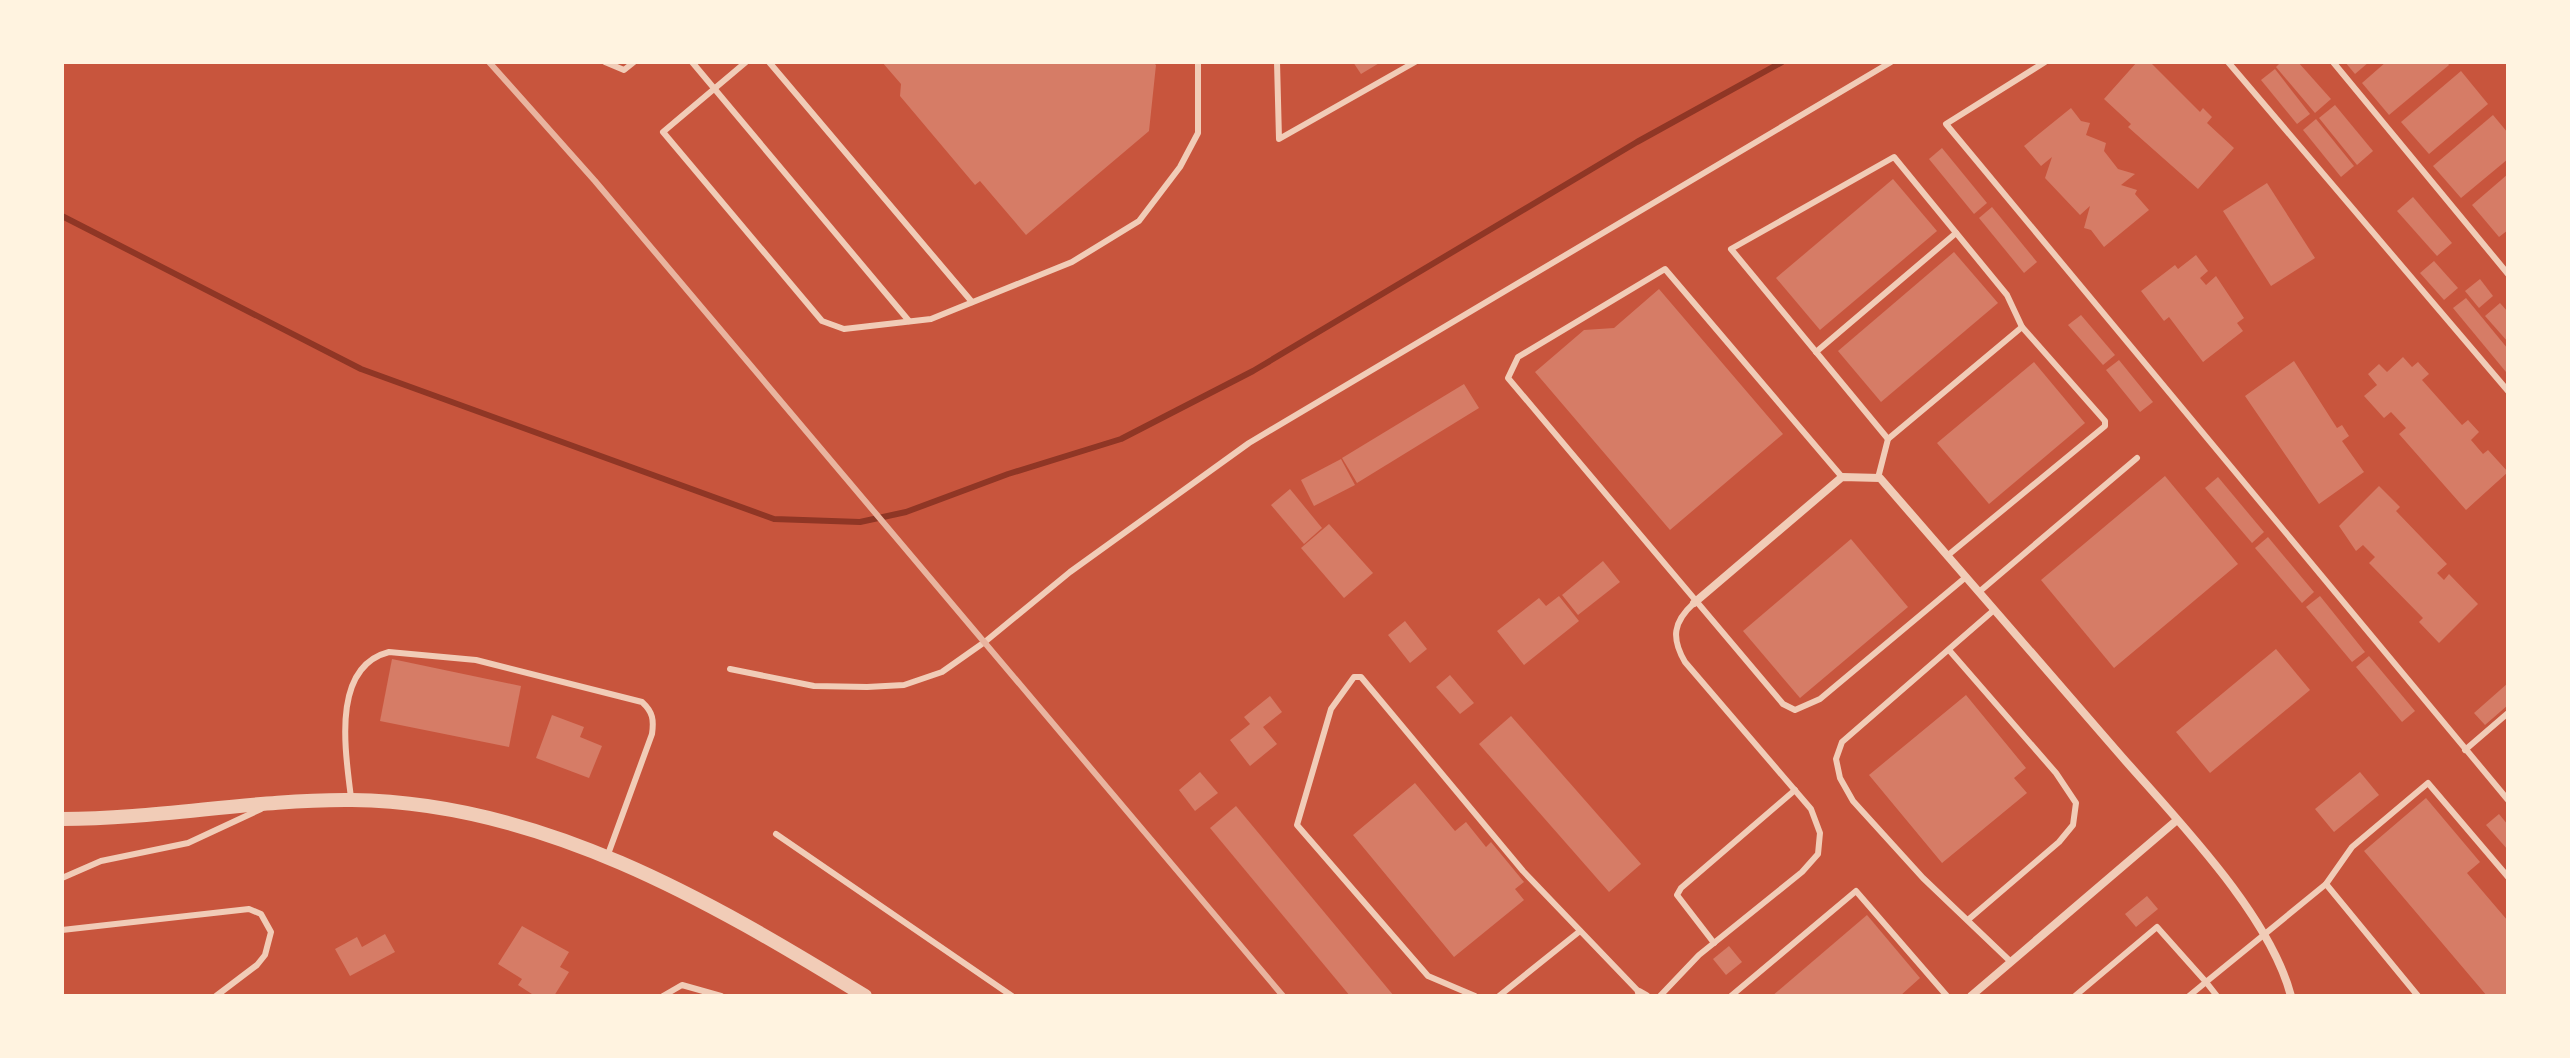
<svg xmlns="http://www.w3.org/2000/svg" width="2570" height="1058" font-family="Rubik,sans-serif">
  <rect width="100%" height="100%" fill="#c8553d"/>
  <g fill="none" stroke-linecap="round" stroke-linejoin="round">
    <path stroke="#8f3625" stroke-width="6" d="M62,216L361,369L774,519L860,522L906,512L1008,474L1121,439L1253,371L1637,142L1782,62"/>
  </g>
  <g fill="#d67c66">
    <path d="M882,62H1153L1156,65L1149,131L1026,235L980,181L975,185L900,96L901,84Z"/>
    <path d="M1353,62H1381L1361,74Z"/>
    <path d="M2137,62H2150L2200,112L2203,108L2212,117L2207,123L2234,148L2198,189L2128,127L2131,124L2104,99Z"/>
    <path d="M2281,62H2298L2331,99L2315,113L2276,67Z"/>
    <path d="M2345,62H2369L2355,74Z"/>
    <path d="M2386,62H2447L2449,65L2389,115L2362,83Z"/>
    <path d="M2275,69L2310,114L2297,124L2261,80Z"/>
    <path d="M2461,71L2488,104L2429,154L2401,122Z"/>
    <path d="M2335,105L2373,151L2357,165L2319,118Z"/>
    <path d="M2071,108L2081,121L2090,123L2086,135L2106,143L2104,151L2118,169L2135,174L2121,185L2137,190L2135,194L2149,210L2104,247L2091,230L2084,228L2090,206L2080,215L2045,178L2052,157L2041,166L2024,146Z"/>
    <path d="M2493,115L2508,133V159L2461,198L2433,166Z"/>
    <path d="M2316,119L2354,166L2341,177L2303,130Z"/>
    <path d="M1942,148L1987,203L1974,214L1929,159Z"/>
    <path d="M2508,174V230L2499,237L2472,205Z"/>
    <path d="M1893,179L1937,231L1820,330L1776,278Z"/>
    <path d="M2267,183L2315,258L2271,286L2223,211Z"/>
    <path d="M2413,197L2452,243L2437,256L2397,211Z"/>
    <path d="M1992,207L2037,262L2024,273L1979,218Z"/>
    <path d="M1954,252L1998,303L1881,402L1838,351Z"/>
    <path d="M2196,255L2208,271L2200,278L2206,285L2216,276L2244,318L2237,323L2243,331L2203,362L2169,317L2164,321L2141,291L2175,265L2178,269Z"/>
    <path d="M2434,261L2458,288L2444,300L2420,273Z"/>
    <path d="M2480,279L2493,296L2479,308L2465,291Z"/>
    <path d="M1659,289L1783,434L1670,530L1535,372L1584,330L1614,328Z"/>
    <path d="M2466,298L2508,349L2506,372L2453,308Z"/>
    <path d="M2500,303L2508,312V342L2485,316Z"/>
    <path d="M2081,315L2115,355L2103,365L2068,325Z"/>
    <path d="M2403,357L2412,367L2418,362L2429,374L2422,380L2462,425L2468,420L2479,432L2471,440L2483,454L2488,450L2508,472L2466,510L2399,434L2406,428L2391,412L2384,418L2364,396L2377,385L2368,374L2379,364L2387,372Z"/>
    <path d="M2119,360L2153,402L2140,412L2106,370Z"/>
    <path d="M2294,361L2337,428L2342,425L2349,436L2342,441L2364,472L2319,504L2245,396Z"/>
    <path d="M2034,362L2085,423L1989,504L1937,443Z"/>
    <path d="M1464,384L1479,408L1357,483L1342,458Z"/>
    <path d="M1341,459L1355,485L1314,506L1301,480Z"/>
    <path d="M2165,476L2238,564L2114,668L2041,580Z"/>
    <path d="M2218,477L2264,532L2252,543L2205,488Z"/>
    <path d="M2379,486L2400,507L2396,511L2447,564L2437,573L2444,580L2449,574L2478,604L2439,643L2419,622L2423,618L2369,563L2375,557L2363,545L2356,551L2339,526Z"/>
    <path d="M1290,489L1322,528L1304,544L1271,505Z"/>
    <path d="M1329,524L1373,573L1344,598L1301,548Z"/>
    <path d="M2268,537L2314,592L2302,603L2255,548Z"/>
    <path d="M1851,539L1908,607L1800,698L1743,631Z"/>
    <path d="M1603,561L1620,582L1578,615L1562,595Z"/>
    <path d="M1559,596L1579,621L1524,665L1497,631L1539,598L1546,606Z"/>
    <path d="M2320,596L2365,652L2352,662L2306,607Z"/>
    <path d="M1405,621L1427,649L1410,663L1388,635Z"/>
    <path d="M2276,649L2310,690L2210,773L2176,732Z"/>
    <path d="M2369,656L2415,711L2402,722L2356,667Z"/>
    <path d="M392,659L521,686L509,747L380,721Z"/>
    <path d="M1450,675L1474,703L1460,714L1436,687Z"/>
    <path d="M2508,683V705L2485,725L2474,713Z"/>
    <path d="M1966,695L2026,768L2014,778L2027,793L1942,863L1869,775Z"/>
    <path d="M1270,696L1282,712L1263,727L1277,744L1250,766L1230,740L1250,724L1244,717Z"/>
    <path d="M552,715L584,727L580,737L602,746L589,778L536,758Z"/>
    <path d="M1511,716L1641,864L1609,892L1479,744Z"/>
    <path d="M1200,772L1218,793L1195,811L1179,790Z"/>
    <path d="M2360,772L2379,795L2334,832L2315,809Z"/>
    <path d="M1415,783L1455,831L1466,822L1486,847L1491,842L1524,882L1515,889L1524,900L1454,957L1353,835Z"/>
    <path d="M2426,798L2480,862L2467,873L2508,921V996H2487L2364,851Z"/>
    <path d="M1236,806L1394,996H1350L1210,828Z"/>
    <path d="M2499,814L2508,825V850L2486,825Z"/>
    <path d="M2147,896L2158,909L2136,927L2125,914Z"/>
    <path d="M1867,915L1920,978L1900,996H1772Z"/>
    <path d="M522,926L569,952L560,967L569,972L554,996H535L518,985L522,979L498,964Z"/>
    <path d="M385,934L395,952L350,976L335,949L357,937L362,947Z"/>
    <path d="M1729,946L1742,962L1726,975L1713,959Z"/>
  </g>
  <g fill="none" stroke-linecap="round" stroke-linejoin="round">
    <g stroke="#f1ccb7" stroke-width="6">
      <path d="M605,62L624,70L634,62"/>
      <path d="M692,62L909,321"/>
      <path d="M746,62L663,132L822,321L844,329L931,319L1072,262L1139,221L1180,167L1198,133V62"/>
      <path d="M769,62L972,302"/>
      <path d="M1277,62L1279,139L1415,62"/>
      <path d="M2045,62L1946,124L2508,800"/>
      <path d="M2228,62L2508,391"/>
      <path d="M2333,62L2508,274"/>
      <path d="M1816,352L1956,233"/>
      <path d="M1888,439L1731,249L1894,157L2007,295L2022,327L2105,421V426L1947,556"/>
      <path d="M1842,477L1665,269L1518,357L1508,378L1783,704L1795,710L1820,699L1966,577"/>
      <path d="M1878,478L1888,439L2022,327"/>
      <path d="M1979,592L2137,458"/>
      <path d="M1994,610L1842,742L1836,759L1840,778L1853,801L1923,878L2011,962"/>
      <path d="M1949,650L2056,773L2076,803L2073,825L2059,842L1969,919"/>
      <path d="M730,669L814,686L867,687L904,685L942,672L986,641L1070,572L1249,443L1891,62"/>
      <path d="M2465,750L2508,713"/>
      <path d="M351,798C346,754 330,667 389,652L476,660L642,702C653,712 654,720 652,734L607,857"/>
      <path d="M776,834L1012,996"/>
      <path d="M62,878L101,861L188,843L261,809"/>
      <path d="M2326,884L2418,996"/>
      <path d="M62,930L249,909L261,914L271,932L265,955L257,965L216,996"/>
      <path d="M1714,943L1677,895L1681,888L1795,790"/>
      <path d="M663,996L682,985L721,996"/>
      <path d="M1475,996L1428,976L1297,825L1331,709L1354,677H1361L1523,871L1639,992"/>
      <path d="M1499,996L1580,931"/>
      <path d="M1660,996L1699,955L1802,872L1818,854L1820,833L1811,809L1685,662C1671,638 1673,622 1694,603"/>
      <path d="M1731,996L1856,891L1947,996"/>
      <path d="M2075,996L2157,927L2206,982L2326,884L2352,847L2428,783L2508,877"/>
      <path d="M2189,996L2206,982L2217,996"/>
    </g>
    <g stroke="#f1ccb7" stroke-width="8">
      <path d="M1694,603L1842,477L1880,478C1959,569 2037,659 2116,750C2173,816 2269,912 2291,996"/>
      <path d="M1639,992L1646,996"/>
      <path d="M1971,996L2177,820"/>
    </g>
    <path stroke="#f1ccb7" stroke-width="14" d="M62,819C159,819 255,799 352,800C540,802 709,900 865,996"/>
    <path stroke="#e9b49f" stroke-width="6" d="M489,62L595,181L1283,996"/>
  </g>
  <rect width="2570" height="1058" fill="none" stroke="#fff3e0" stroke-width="128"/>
</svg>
